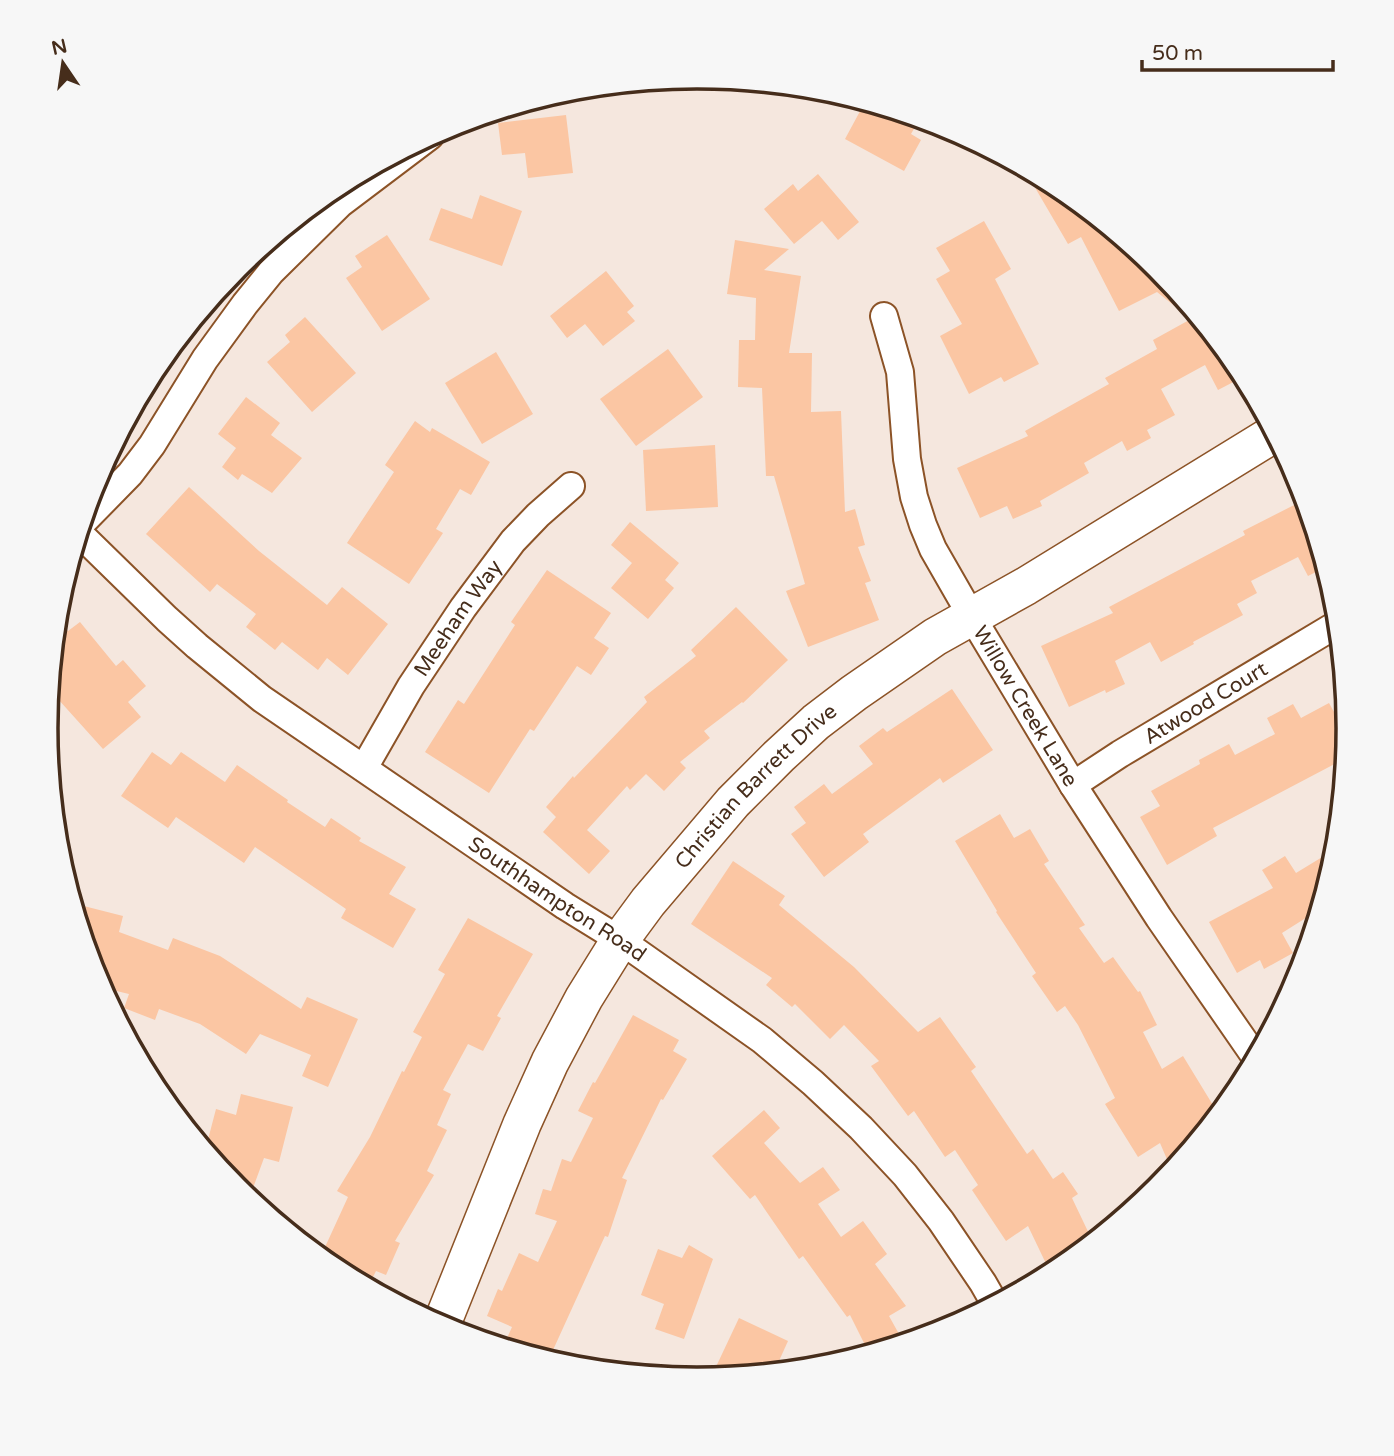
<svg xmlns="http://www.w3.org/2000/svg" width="1394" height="1456" font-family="'Varela Round',sans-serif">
  <rect width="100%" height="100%" fill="#f5e7de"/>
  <g fill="#fbc6a3">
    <path d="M865,102L920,118L911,134L921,140L904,171L845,139Z"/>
    <path d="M566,115L573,173L528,178L525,153L502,155L498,123Z"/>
    <path d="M1023,167L1059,187L1158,268L1235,361L1243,377L1218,390L1205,365L1161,389L1175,415L1147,430L1151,438L1127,451L1122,441L1084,463L1089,473L1040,501L1042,506L1013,519L1007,506L980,518L957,468L1028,436L1025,431L1109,384L1105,378L1157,349L1153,340L1191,319L1157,292L1119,311L1081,237L1068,244Z"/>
    <path d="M818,174L859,222L838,240L822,221L794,244L764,209L793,184L798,191Z"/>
    <path d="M480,195L522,211L502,266L429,240L441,208L472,219Z"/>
    <path d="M984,221L1011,269L995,279L1039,364L1004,382L1001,377L969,394L940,336L962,324L936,279L950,271L936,248Z"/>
    <path d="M387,235L430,299L382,331L346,278L362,267L355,256Z"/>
    <path d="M735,240L789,249L764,270L801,276L789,353H812L811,412L841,411L845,512L855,509L865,545L858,547L871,581L865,583L879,620L808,647L786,591L805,584L774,476H766L762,388L738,387L739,340H755L756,298L727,294Z"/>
    <path d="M606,271L634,306L627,312L635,321L603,346L585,324L567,338L550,316Z"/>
    <path d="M305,317L356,373L312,412L267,362L290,342L285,335Z"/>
    <path d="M668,349L703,397L636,446L600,399Z"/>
    <path d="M496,352L533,414L482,444L445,383Z"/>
    <path d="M246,397L280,423L271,435L302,458L272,493L242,474L238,480L222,467L236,448L218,434Z"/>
    <path d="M415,421L430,432L432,428L490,462L471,495L460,489L436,529L443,533L409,584L347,543L394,472L385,465Z"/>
    <path d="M715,445L718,507L646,511L643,450Z"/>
    <path d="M189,487L259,551L327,605L342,587L388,624L348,675L327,658L318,670L282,642L275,650L246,627L256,614L217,584L210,592L146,534Z"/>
    <path d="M1302,501L1310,516L1326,567L1308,576L1298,557L1251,581L1257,593L1237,604L1243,615L1193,642L1194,644L1161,662L1150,642L1115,661L1125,684L1106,693L1105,690L1069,707L1041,646L1113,613L1109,607L1245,535L1243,531Z"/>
    <path d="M630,522L679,563L665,580L674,588L648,619L611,588L632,563L611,545Z"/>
    <path d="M547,570L611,613L594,638L609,648L591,675L577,666L534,731L530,729L489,793L425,752L458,700L464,704L515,625L511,622Z"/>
    <path d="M736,607L788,660L743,703L742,702L704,731L710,738L680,762L686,768L664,791L646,774L630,790L627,786L587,830L610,851L589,874L543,832L556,817L546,807L573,776L574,778L647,702L644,697L696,656L691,650Z"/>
    <path d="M56,617L68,631L80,622L116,666L123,660L146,686L128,702L141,717L103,749L49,689Z"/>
    <path d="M952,689L993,750L943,783L940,778L863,834L869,842L824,877L791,834L806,823L794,807L824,784L832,794L873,764L859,746L883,728L887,732Z"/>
    <path d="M1329,703L1348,737L1346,758L1213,828L1217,836L1167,865L1140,817L1160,806L1151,791L1200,764L1199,760L1229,744L1235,755L1275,734L1267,718L1293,704L1301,718Z"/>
    <path d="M152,752L171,765L181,752L225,782L237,765L288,800L287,802L325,827L331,818L361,838L359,841L406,867L389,894L416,909L393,948L341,918L346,909L255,847L244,863L176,817L168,828L121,796Z"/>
    <path d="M1000,814L1014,838L1030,829L1049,861L1044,864L1085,925L1079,928L1104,963L1113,957L1138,992L1140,991L1157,1025L1143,1032L1162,1069L1183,1056L1219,1115L1172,1171L1160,1143L1138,1157L1105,1104L1115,1098L1078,1025L1065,1006L1057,1012L1032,976L1036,973L996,912L997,911L955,841Z"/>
    <path d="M1337,848L1336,855L1320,909L1282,933L1293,953L1264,969L1260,960L1237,973L1209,922L1273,888L1262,870L1285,856L1296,873Z"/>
    <path d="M733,861L785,896L779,905L854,967L918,1032L940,1017L976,1067L971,1071L1027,1154L1033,1149L1053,1179L1063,1172L1078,1194L1072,1198L1093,1242L1059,1270L1051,1274L1028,1226L1006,1241L972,1190L978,1185L955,1150L945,1157L914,1111L908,1116L871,1066L879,1061L844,1025L830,1039L795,1004L792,1007L766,985L772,978L691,924Z"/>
    <path d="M72,903L123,916L119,932L168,950L173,938L220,956L301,1009L307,997L358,1019L328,1087L302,1076L311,1055L260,1034L246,1054L200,1024L159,1009L155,1020L124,1008L129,994L100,987L95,977Z"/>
    <path d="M468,918L533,954L497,1016L501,1018L483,1051L468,1044L443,1090L451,1094L437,1125L447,1130L427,1171L434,1175L395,1241L400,1243L386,1275L376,1271L368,1287L335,1269L320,1258L348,1197L337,1191L370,1137L402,1071L404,1072L422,1037L413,1032L445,974L438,970Z"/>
    <path d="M633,1015L679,1040L673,1051L687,1059L663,1100L661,1099L622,1178L627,1180L608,1237L605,1236L548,1361L503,1347L512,1327L487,1316L498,1289L502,1291L519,1253L538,1262L557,1221L535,1214L543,1189L551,1191L562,1159L571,1162L593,1118L578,1111L593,1082L595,1083Z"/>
    <path d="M241,1094L293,1107L279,1162L264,1158L249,1199L236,1188L205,1151L216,1109L236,1115Z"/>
    <path d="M764,1110L780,1128L764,1143L800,1183L823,1167L840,1190L818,1204L841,1237L863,1221L887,1254L875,1264L906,1306L889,1316L904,1343L869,1353L850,1315L847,1317L803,1256L799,1259L755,1195L750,1199L712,1156Z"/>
    <path d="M689,1245L713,1259L684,1339L655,1329L664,1304L641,1295L658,1249L682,1258Z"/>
    <path d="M739,1318L788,1341L774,1372L726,1377L714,1371Z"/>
  </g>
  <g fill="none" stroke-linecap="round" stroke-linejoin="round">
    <g stroke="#8c5327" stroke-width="30">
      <g id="street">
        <path id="s1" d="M884,316L900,372L907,459L914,497L923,525L933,549L972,617L1073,785L1159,918L1256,1058"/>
        <path d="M82,523L130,474L152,445L205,359L245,304L271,272L340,204L430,136"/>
        <path id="s2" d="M79,533L167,619L197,646L262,699L565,906L620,940L762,1040L813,1083L861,1128L905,1175L941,1221L983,1283L995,1304"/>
        <path id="s3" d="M364,768L411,686L463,608L513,541L538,515L571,486"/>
        <path id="s4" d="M1073,785L1120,754L1334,626L1338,625"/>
      </g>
    </g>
    <g stroke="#8c5327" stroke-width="40">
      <g id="secondary">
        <path id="s5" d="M441,1326L522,1124L550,1062L584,998L620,940L648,902L733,802L779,756L816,722L854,693L935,637L1026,586L1275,433"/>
      </g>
    </g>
    <use href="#street" stroke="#fff" stroke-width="26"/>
    <use href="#secondary" stroke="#fff" stroke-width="37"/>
  </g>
  <g text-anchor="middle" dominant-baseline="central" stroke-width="6" stroke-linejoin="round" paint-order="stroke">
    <g font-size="21" fill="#462d1b" stroke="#f7f7f7">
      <text stroke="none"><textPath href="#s3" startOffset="177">Meeham Way</textPath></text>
      <text stroke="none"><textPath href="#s4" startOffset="156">Atwood Court</textPath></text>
      <text stroke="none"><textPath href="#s1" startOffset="422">Willow Creek Lane</textPath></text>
      <text stroke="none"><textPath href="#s5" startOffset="632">Christian Barrett Drive</textPath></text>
      <text stroke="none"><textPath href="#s2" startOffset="604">Southhampton Road</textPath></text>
    </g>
  </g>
  <path d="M0 0H1394V1456H0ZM58 728a639 639 0 1 1 1278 0a639 639 0 1 1-1278 0Z" fill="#f7f7f7" fill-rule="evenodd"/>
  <path fill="none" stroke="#462d1b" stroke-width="3.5" d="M58 728a639 639 0 1 1 1278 0a639 639 0 1 1-1278 0Z"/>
  <g transform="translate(63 63) rotate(347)" stroke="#f7f7f7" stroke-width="5" paint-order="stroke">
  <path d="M0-5L12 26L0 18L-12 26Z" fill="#462d1b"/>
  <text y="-10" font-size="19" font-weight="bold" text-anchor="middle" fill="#462d1b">N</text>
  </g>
  <path d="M1142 60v10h191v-10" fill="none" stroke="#462d1b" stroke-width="3.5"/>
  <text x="1152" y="60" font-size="21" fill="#462d1b" stroke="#f7f7f7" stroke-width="5" paint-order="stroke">50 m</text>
</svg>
